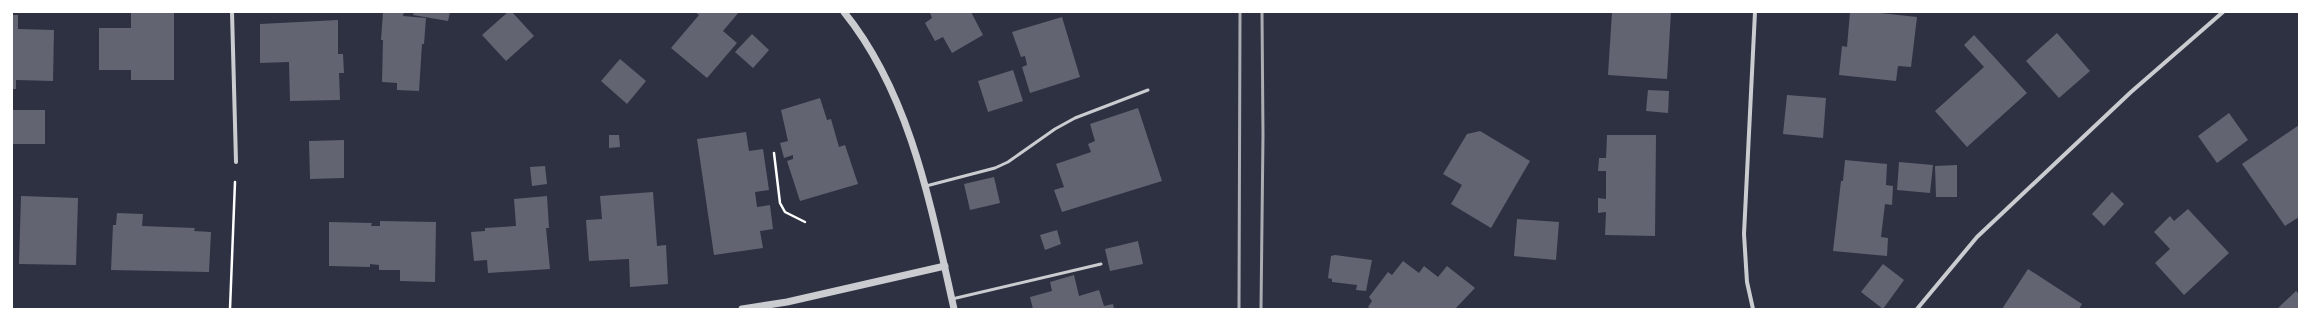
<svg xmlns="http://www.w3.org/2000/svg" width="2311" height="321" font-family="Poppins,sans-serif">
  <rect width="100%" height="100%" fill="#2d3142"/>
  <g fill="#626471">
    <path d="M131,12H174V80H131V70H99V28H131Z"/>
    <path d="M383,12H404L403,16L426,18L424,44H422L419,91L397,90V83L382,82L383,40H381Z"/>
    <path d="M414,12H450L448,21L413,15Z"/>
    <path d="M508,12H512L534,36L506,61L482,35Z"/>
    <path d="M695,12H739L723,31L737,43L707,78L671,48L699,15Z"/>
    <path d="M932,12H971L983,35L952,53L943,37L935,41L925,23L932,18L930,13Z"/>
    <path d="M1612,12H1671L1667,79L1608,75Z"/>
    <path d="M1850,12H1871L1917,17L1911,67L1898,66L1896,81L1839,75L1842,46L1847,47Z"/>
    <path d="M12,15H18V29L54,30L53,81L16,80V89H12Z"/>
    <path d="M1062,17L1080,77L1030,93L1022,67L1027,65L1025,56L1021,57L1012,32Z"/>
    <path d="M338,20V54H343L344,73H339L340,100L290,101L289,62L260,63V24Z"/>
    <path d="M2057,33L2090,71L2059,98L2026,61Z"/>
    <path d="M752,34L769,50L753,68L735,52Z"/>
    <path d="M1974,35L2027,93L1967,147L1935,111L1984,67L1964,45Z"/>
    <path d="M620,59L646,81L627,104L601,81Z"/>
    <path d="M1013,70L1023,101L988,112L978,81Z"/>
    <path d="M1648,90L1669,91L1668,113L1646,111Z"/>
    <path d="M1787,95L1826,98L1823,138L1783,134Z"/>
    <path d="M820,98L827,120L831,119L839,147L845,145L858,184L800,201L787,161L793,159V155L784,158L780,143L788,141L781,110Z"/>
    <path d="M1138,108L1162,181L1062,212L1054,190L1064,187L1056,164L1091,152L1088,144L1095,141L1090,124Z"/>
    <rect x="13" y="110" width="32" height="34"/>
    <path d="M2229,113L2248,140L2217,163L2198,136Z"/>
    <path d="M2299,125V217L2285,226L2242,164Z"/>
    <path d="M1480,131L1530,161L1491,228L1451,204L1462,185L1443,174L1467,134Z"/>
    <path d="M746,132L749,151L763,149L769,190L755,192L757,207L770,205L773,229L760,231L763,248L714,255L697,139Z"/>
    <path d="M609,135H619L620,147L609,148Z"/>
    <path d="M1607,135H1656L1655,236L1605,235L1606,212L1598,213V198L1606,199V171H1598L1599,158H1606Z"/>
    <path d="M344,140V178L310,179L309,141Z"/>
    <path d="M1845,160L1887,164L1886,185L1893,186L1892,205L1885,204L1881,237L1888,238L1887,256L1833,251L1841,181H1843Z"/>
    <path d="M1899,162L1933,165L1930,193L1897,190Z"/>
    <path d="M1957,165V197H1936L1935,166Z"/>
    <path d="M545,166L547,184L532,186L530,167Z"/>
    <path d="M994,177L1000,203L970,210L964,184Z"/>
    <path d="M653,192L657,246L666,245L668,284L630,287L629,259L589,261L586,220L602,219L600,196Z"/>
    <path d="M2112,192L2124,204L2104,226L2092,214Z"/>
    <path d="M21,196L78,198L76,265L19,264Z"/>
    <path d="M547,196L549,228H546L550,269L488,273L487,260L474,261L471,232L485,231V228L516,226L514,199Z"/>
    <path d="M2188,209L2229,253L2184,295L2155,263L2170,249L2154,232L2170,216L2174,221Z"/>
    <path d="M117,213L143,214L142,226L195,228L194,231L211,232L209,272L111,270L113,225H116Z"/>
    <path d="M1517,219L1559,222L1556,260L1514,256Z"/>
    <path d="M380,221L436,222L435,282L400,281V270H379V265L370,264V267L329,266V222L372,223L371,226H380Z"/>
    <path d="M1057,230L1061,244L1045,250L1040,235Z"/>
    <path d="M1138,241L1143,264L1110,271L1105,249Z"/>
    <path d="M1335,255L1372,260L1366,291L1356,290L1357,285L1332,282V279L1328,278L1331,256Z"/>
    <path d="M1403,261L1419,273L1424,266L1438,277L1447,266L1475,288L1455,309H1371L1368,307L1372,301L1369,297L1388,272L1392,275Z"/>
    <path d="M1883,264L1904,280L1883,309L1861,292Z"/>
    <path d="M2028,269L2082,304L2079,309H2002Z"/>
    <path d="M1074,275L1079,296L1099,290L1104,306L1113,304L1114,309H1033L1030,297L1052,291L1050,282Z"/>
    <path d="M2296,291L2299,294V309H2277Z"/>
  </g>
  <g fill="none" stroke-linecap="round" stroke-linejoin="round">
    <g stroke="#fff" stroke-width="2.5">
      <path d="M774,153L780,203L785,212L805,222"/>
      <path d="M230,309L235,182"/>
    </g>
    <g stroke="#caccd0" stroke-width="3">
      <path d="M926,186L995,168L1008,162L1055,129L1075,118L1148,90"/>
      <path d="M952,299L1101,264"/>
    </g>
    <g stroke="#caccd0" stroke-width="4">
      <path d="M232,12L236,162"/>
      <path d="M1753,309L1747,282L1744,234L1755,12"/>
      <path d="M1917,309L1977,237L2131,92L2223,12"/>
    </g>
    <g stroke="#caccd0" stroke-width="7">
      <path d="M844,12C911,95 931,207 954,309"/>
      <path d="M742,309L787,302L945,266"/>
    </g>
    <g stroke="#abadb3" stroke-width="3">
      <path d="M1239,309L1240,12"/>
      <path d="M1261,309L1263,135L1262,12"/>
    </g>
  </g>
  <rect width="2311" height="321" fill="none" stroke="#ffffff" stroke-width="26"/>
</svg>
